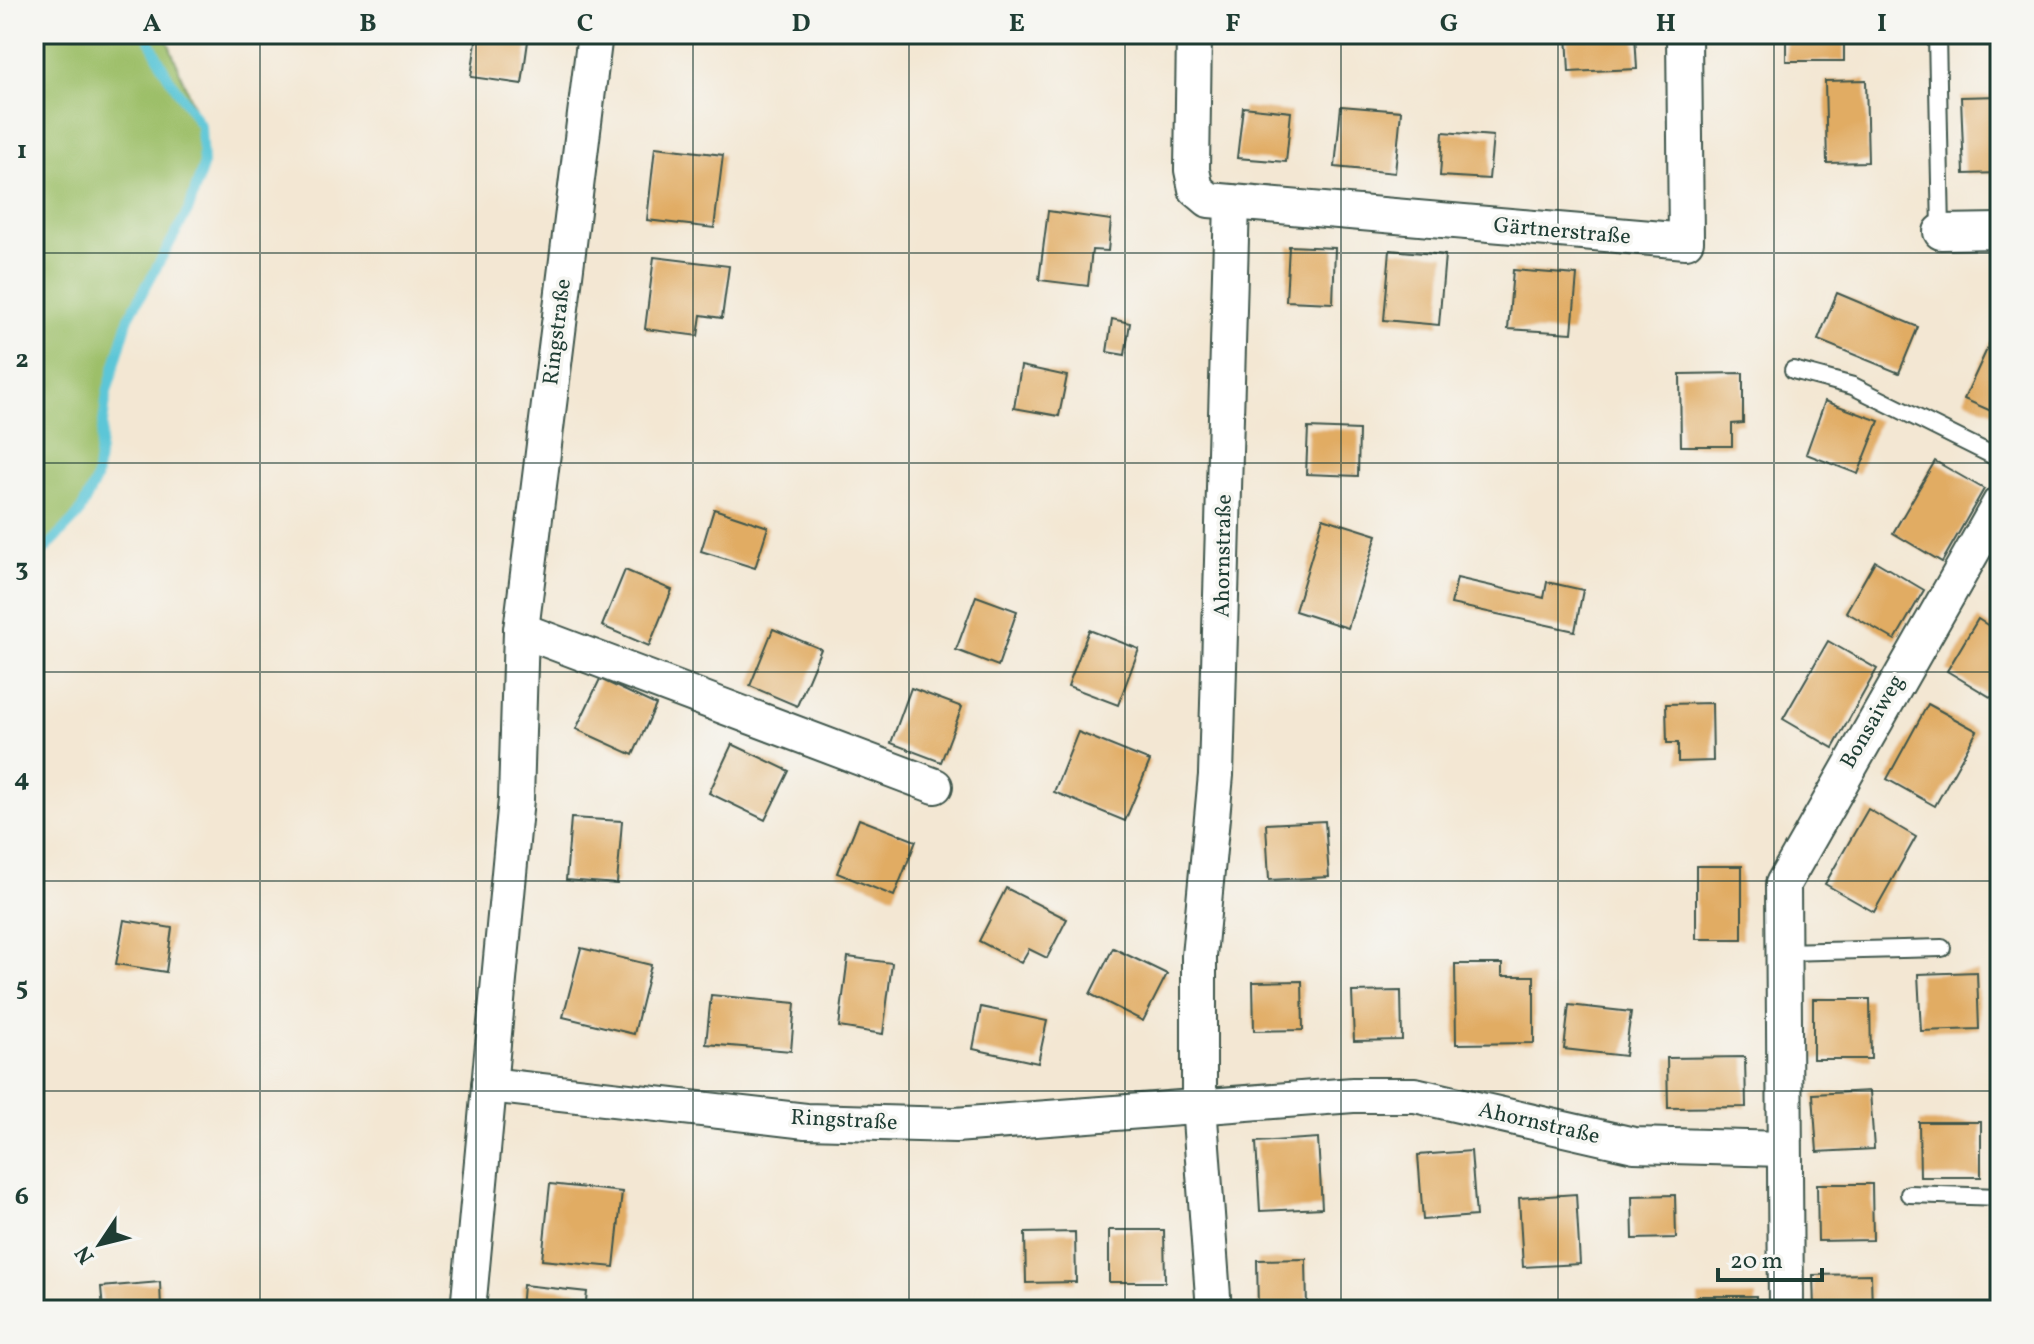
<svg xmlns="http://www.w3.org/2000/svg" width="2034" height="1344" font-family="Vollkorn,serif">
  <rect width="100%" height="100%" fill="#f6f6f2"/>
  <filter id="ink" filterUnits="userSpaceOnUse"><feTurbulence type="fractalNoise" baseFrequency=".0125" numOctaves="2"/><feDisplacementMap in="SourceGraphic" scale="16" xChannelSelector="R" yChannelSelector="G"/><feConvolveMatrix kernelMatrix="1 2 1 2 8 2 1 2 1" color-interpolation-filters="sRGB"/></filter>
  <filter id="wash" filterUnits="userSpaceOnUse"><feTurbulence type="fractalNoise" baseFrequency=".006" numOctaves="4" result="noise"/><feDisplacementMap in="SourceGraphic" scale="32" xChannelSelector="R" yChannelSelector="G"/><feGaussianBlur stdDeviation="1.8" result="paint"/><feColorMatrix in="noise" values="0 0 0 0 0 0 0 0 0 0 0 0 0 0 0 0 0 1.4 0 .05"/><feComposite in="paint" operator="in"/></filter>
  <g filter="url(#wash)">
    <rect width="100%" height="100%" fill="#f3e7d3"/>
    <path fill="#9dbf69" stroke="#5e7e4e" stroke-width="2" d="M34,34H165L201,126L203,166L189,209L129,317L107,392L96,480L79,514L34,561Z"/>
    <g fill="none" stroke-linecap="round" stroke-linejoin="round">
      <path stroke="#5cc6d7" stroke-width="10" d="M34,561L79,514L96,480L107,392L129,317L189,209L203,166L201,126L166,73L146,34"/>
    </g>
    <g id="blocks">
      <g fill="#e1ac64">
        <path d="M477,34H529L522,84L471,77Z"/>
        <path d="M1567,34H1635L1637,69L1569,72Z"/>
        <path d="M1804,34H1844V61H1786V37H1804Z"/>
        <path d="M1866,80L1868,162L1827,163L1825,81Z"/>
        <path d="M2000,96V173L1964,174L1961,97Z"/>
        <path d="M1341,106L1401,111L1395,173L1335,167Z"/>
        <path d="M1243,107L1291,112L1286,162L1237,158Z"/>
        <path d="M1443,132L1493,136L1489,179L1440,176Z"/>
        <path d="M655,147L723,155L714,228L647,220Z"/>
        <path d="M1048,211L1111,220L1108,251L1092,250L1088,286L1039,280Z"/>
        <path d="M1289,246L1335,248L1333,303L1286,301Z"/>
        <path d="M1390,250L1445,255L1439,325L1384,320Z"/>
        <path d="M654,257L729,266L722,318L701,315L698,336L645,329Z"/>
        <path d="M1513,270L1577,275L1572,333L1508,329Z"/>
        <path d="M1837,293L1918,327L1899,373L1818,340Z"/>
        <path d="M1112,319L1130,323L1125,355L1107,352Z"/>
        <path d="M2000,321V415L1964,399Z"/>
        <path d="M1021,366L1067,376L1059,416L1014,408Z"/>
        <path d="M1743,373V423L1732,424V446H1681L1680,374Z"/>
        <path d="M1825,401L1879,421L1858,474L1806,454Z"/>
        <path d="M1308,428L1359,430L1358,476L1306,474Z"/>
        <path d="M1935,461L1984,489L1942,562L1893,533Z"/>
        <path d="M714,509L768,527L755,568L701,551Z"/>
        <path d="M1323,518L1377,535L1348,628L1295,611Z"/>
        <path d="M1875,561L1924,590L1895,640L1846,612Z"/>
        <path d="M625,570L672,590L649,646L602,626Z"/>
        <path d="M1457,578L1544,598L1547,582L1583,590L1575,631L1451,604Z"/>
        <path d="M976,596L1017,611L998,666L956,650Z"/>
        <path d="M1978,619L2000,633V695L1997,701L1947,671Z"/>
        <path d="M773,629L821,649L797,706L750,686Z"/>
        <path d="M1089,630L1139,649L1118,705L1068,686Z"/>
        <path d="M1828,641L1877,669L1833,748L1783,719Z"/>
        <path d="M600,679L656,705L633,755L576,729Z"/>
        <path d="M911,688L962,707L941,762L891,743Z"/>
        <path d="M1712,703L1713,761L1678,762V743H1667L1666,704Z"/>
        <path d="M1928,704L1977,731L1935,806L1887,779Z"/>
        <path d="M1078,732L1150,761L1125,821L1054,792Z"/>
        <path d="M732,744L789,771L765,820L709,793Z"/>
        <path d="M1868,809L1916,837L1874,912L1825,884Z"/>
        <path d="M571,818L622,821L617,884L566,880Z"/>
        <path d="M859,819L916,841L894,896L837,873Z"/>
        <path d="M1325,821L1329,877L1269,880L1266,824Z"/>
        <rect x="1696" y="866" width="46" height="73"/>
        <path d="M1006,888L1067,919L1047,958L1029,949L1021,963L979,941Z"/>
        <path d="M124,920L172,928L166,972L116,964Z"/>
        <path d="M581,948L651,965L634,1034L563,1017Z"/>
        <path d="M1113,948L1167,974L1143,1021L1090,994Z"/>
        <path d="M848,957L892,963L883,1034L839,1027Z"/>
        <path d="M1455,964H1502V976H1534V1043L1456,1044Z"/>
        <path d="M1977,972L1979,1029L1921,1031L1918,974Z"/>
        <path d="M1302,981L1303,1030L1254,1031L1253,982Z"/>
        <path d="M1401,991L1402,1040L1354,1041L1352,992Z"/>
        <path d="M711,995L795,1003L791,1051L706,1044Z"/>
        <path d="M1813,999H1870L1871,1059H1813Z"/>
        <path d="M1569,1005L1631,1012L1625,1056L1564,1049Z"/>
        <path d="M981,1007L1047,1021L1038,1063L973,1049Z"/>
        <path d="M1745,1057L1746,1107L1668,1108L1667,1058Z"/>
        <path d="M1870,1091L1874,1149L1817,1152L1813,1094Z"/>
        <path d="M1919,1122H1981V1177H1920Z"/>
        <path d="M1318,1138L1322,1208L1260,1211L1256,1142Z"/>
        <path d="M1471,1151L1476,1216L1423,1220L1418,1155Z"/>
        <path d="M550,1184L622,1192L614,1267L542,1260Z"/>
        <path d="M1817,1184H1872L1873,1240L1818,1241Z"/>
        <path d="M1576,1194L1580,1264L1523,1267L1519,1198Z"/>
        <path d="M1675,1195L1676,1238L1633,1239L1632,1196Z"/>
        <path d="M1109,1230H1164L1165,1282H1109Z"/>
        <path d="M1075,1232L1076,1282L1026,1283L1025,1233Z"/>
        <path d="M1306,1259L1307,1308L1258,1309L1257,1260Z"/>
        <path d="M1871,1274L1872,1310H1814L1813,1275Z"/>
        <path d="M160,1282L161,1310H103L101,1287Z"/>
        <path d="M523,1285L587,1292L585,1310H521Z"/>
        <rect x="1698" y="1296" width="58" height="14"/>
      </g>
    </g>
  </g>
  <g filter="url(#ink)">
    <use href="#blocks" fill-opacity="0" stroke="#3f564c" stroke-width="2"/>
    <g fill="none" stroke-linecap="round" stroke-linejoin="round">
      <g stroke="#3f564c" stroke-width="20">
        <g id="lane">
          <path d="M1937,35L1941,232"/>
          <path d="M1793,370L1853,386L2000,459"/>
          <path d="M1783,952L1942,948"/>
          <path d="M1909,1194L2000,1197"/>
        </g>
      </g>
      <g stroke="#3f564c" stroke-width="38">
        <g id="street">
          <path d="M1194,34L1192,170L1196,189L1209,200L1686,241L1684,34"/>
          <path d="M1941,232L2000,231"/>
          <path d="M521,630L935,786"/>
          <path d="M489,1085L806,1121L955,1125L1353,1095H1415L1634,1145L1784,1149"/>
          <path d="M468,1310L516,799L521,630L595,34"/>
          <path d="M1214,1310L1199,1105V956L1216,775L1232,202"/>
          <path d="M1786,1310L1783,884L2000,503"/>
        </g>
      </g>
      <use href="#lane" stroke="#fff" stroke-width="16"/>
      <use href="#street" stroke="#fff" stroke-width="34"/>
    </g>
  </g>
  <path fill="none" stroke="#1f3d34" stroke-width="2" stroke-opacity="0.55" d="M260,34V1310M476,34V1310M693,34V1310M909,34V1310M1125,34V1310M1341,34V1310M1558,34V1310M1774,34V1310M34,253H2000M34,463H2000M34,672H2000M34,881H2000M34,1091H2000"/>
  <g text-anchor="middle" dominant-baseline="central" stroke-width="7" stroke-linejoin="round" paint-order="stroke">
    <g font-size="22" fill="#1f3d34" stroke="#f6f6f2">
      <text transform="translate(1562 232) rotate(5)">Gärtnerstraße</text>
      <text transform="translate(558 332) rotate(-83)">Ringstraße</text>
      <text transform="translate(1224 556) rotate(-89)">Ahornstraße</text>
      <text transform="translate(1873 722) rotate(-60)">Bonsaiweg</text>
      <text transform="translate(844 1121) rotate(3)">Ringstraße</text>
      <text transform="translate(1539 1124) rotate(13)">Ahornstraße</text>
    </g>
  </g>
  <rect width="2034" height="1344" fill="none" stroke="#f6f6f2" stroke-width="88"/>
  <g transform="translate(100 1244) rotate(235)" stroke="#f6f6f2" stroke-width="6" paint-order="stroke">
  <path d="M0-6L14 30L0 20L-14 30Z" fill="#1f3d34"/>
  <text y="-12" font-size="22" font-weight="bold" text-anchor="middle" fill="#1f3d34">N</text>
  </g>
  <path d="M1718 1268v12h104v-12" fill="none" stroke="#1f3d34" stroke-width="4"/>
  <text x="1730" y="1268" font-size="24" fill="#1f3d34" stroke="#f6f6f2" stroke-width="6" paint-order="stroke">20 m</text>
  <rect x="44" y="44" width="1946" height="1256" fill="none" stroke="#1f3d34" stroke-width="3"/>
  <g font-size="26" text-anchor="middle" font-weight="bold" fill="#1f3d34">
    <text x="152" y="31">A</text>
    <text x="368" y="31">B</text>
    <text x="585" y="31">C</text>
    <text x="801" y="31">D</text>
    <text x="1017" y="31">E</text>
    <text x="1233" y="31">F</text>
    <text x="1449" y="31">G</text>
    <text x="1666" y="31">H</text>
    <text x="1882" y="31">I</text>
    <text x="22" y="158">1</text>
    <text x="22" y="367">2</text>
    <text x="22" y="576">3</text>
    <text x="22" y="786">4</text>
    <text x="22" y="995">5</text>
    <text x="22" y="1204">6</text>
  </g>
</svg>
